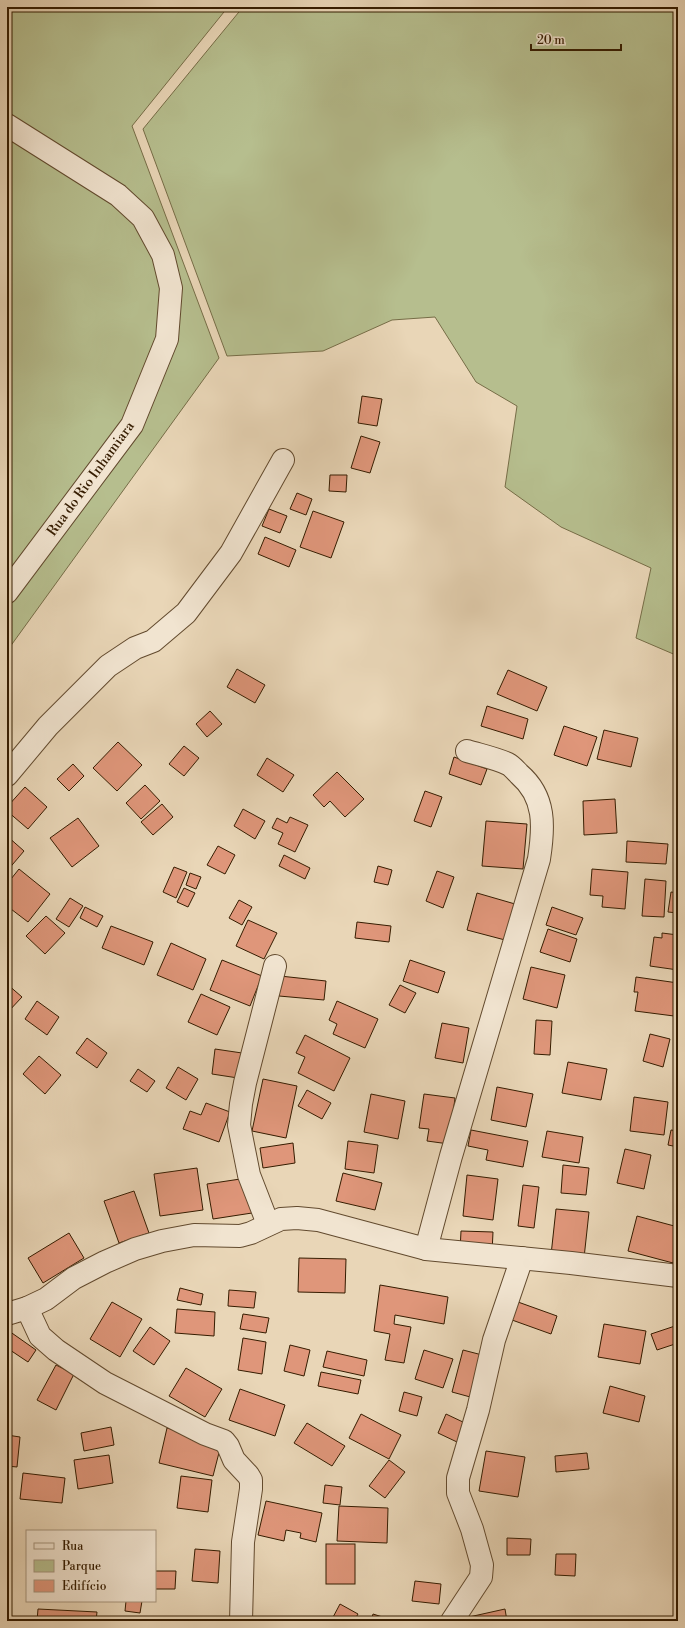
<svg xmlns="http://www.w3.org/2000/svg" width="685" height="1628" font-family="'Libre Bodoni',serif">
  <rect width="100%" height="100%" fill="#e9d6b7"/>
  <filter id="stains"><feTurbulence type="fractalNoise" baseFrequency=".005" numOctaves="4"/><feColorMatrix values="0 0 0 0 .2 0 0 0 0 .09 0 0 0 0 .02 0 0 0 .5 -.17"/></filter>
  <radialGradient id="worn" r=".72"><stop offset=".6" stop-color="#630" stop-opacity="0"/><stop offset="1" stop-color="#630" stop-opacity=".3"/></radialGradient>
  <g fill="#b6be8e" stroke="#766d47">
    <path d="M7,7H228L132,126L219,358L7,651Z"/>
    <path d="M243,7H678V656L636,638L651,568L561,527L505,487L517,406L476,382L435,317L392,320L323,351L227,356L143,129Z"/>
  </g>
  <g fill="#df967a" stroke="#351c00">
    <path d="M362,396L382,399L377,426L358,423Z"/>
    <path d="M361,436L380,442L370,473L351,468Z"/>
    <path d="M330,475H347L346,492L329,491Z"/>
    <path d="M297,493L312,499L306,515L290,509Z"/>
    <path d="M269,509L287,516L280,533L262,526Z"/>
    <path d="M313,511L344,522L331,558L300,547Z"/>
    <path d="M265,537L296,550L289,567L258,554Z"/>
    <path d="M237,669L265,685L255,703L227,687Z"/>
    <path d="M508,670L547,687L537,711L497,694Z"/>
    <path d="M487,706L528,719L523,739L481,726Z"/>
    <path d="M210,711L222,724L207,737L196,724Z"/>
    <path d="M564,726L597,737L587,766L554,755Z"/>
    <path d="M604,730L638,738L631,767L597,759Z"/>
    <path d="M118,742L142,765L117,791L93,768Z"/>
    <path d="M184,746L199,758L184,776L169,764Z"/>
    <path d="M454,757L487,769L481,785L449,774Z"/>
    <path d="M267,758L294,775L283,792L257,775Z"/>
    <path d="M73,764L84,776L69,791L57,779Z"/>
    <path d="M337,772L364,799L345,817L330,801L324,807L313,795Z"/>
    <path d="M145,785L160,801L141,819L126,803Z"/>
    <path d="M25,787L47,807L28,829L7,811V807Z"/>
    <path d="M425,791L442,797L431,827L414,821Z"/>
    <path d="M615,799L617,833L584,835L583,801Z"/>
    <path d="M162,804L173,817L153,835L141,822Z"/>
    <path d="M243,809L265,821L255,839L234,826Z"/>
    <path d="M290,817L308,825L295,852L278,844L283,833L272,828L277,818L287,823Z"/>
    <path d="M78,818L99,846L72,867L50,838Z"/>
    <path d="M486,821L527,824L523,869L482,866Z"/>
    <path d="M7,836L24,851L7,871Z"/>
    <path d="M627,841L668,844L666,864L626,862Z"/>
    <path d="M218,846L235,855L225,874L207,865Z"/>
    <path d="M284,855L310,868L305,879L279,866Z"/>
    <path d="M378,866L392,870L388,885L374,882Z"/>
    <path d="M174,867L187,872L176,898L163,892Z"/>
    <path d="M19,869L50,894L28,922L7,906V884Z"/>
    <path d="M592,869L628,872L625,909L602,907L603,896L590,895Z"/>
    <path d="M437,871L454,877L443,908L426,901Z"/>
    <path d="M190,873L201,877L196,889L186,885Z"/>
    <path d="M645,879L666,881L664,917L642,916Z"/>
    <path d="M184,888L195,893L188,907L177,902Z"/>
    <path d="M671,892L678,893V913L668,912Z"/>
    <path d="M477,893L515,904L505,940L467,930Z"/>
    <path d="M70,898L83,906L69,927L56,919Z"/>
    <path d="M239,900L252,907L242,925L229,918Z"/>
    <path d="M85,907L103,916L97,927L80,918Z"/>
    <path d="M552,907L583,918L576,935L546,925Z"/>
    <path d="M46,916L65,933L45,954L26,936Z"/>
    <path d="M248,920L277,933L264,959L236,946Z"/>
    <path d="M357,922L391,926L389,942L355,938Z"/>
    <path d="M111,926L153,942L144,965L102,948Z"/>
    <path d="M548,929L577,939L570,962L540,952Z"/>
    <path d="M662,933L678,935V970L650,966L654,937L662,938Z"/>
    <path d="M171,943L206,959L193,990L157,975Z"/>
    <path d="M222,960L262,976L250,1006L210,990Z"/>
    <path d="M410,960L445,972L438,993L403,981Z"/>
    <path d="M531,967L565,975L557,1008L523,999Z"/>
    <path d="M280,976L326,981L324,1000L279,996Z"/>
    <path d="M636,977L678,983L674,1016L635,1011L638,992H634Z"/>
    <path d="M7,984L22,997L7,1013Z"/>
    <path d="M400,985L416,993L405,1013L389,1005Z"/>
    <path d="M201,994L230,1007L217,1035L188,1022Z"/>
    <path d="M37,1001L59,1017L47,1035L25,1019Z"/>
    <path d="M337,1001L378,1019L365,1048L333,1034L337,1024L329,1020Z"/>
    <path d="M536,1020L552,1021L550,1055L534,1054Z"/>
    <path d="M442,1023L469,1028L463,1063L435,1058Z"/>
    <path d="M650,1034L670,1039L663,1067L643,1061Z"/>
    <path d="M305,1035L350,1058L334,1091L298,1073L305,1057L296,1053Z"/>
    <path d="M87,1038L107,1053L97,1068L76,1053Z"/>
    <path d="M215,1049L242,1053L238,1078L212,1074Z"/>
    <path d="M39,1056L61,1075L45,1094L23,1074Z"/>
    <path d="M568,1062L607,1069L601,1100L562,1093Z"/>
    <path d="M178,1067L198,1079L186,1100L166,1088Z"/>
    <path d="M138,1069L155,1081L147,1092L130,1081Z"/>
    <path d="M678,1073V1106H674Z"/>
    <path d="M263,1079L297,1086L286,1138L252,1131Z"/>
    <path d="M497,1087L533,1094L526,1127L491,1120Z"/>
    <path d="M307,1090L331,1103L322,1119L298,1106Z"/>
    <path d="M371,1094L405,1101L398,1139L364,1132Z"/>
    <path d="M424,1094L455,1098L449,1144L427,1141L429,1129L419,1128Z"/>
    <path d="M634,1097L668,1102L664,1135L630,1131Z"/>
    <path d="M206,1103L230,1112L219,1142L183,1129L190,1111L201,1115Z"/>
    <path d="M471,1130L528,1141L523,1167L486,1160L488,1150L468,1146Z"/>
    <path d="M671,1130L678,1131V1147L668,1145Z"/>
    <path d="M547,1131L583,1137L579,1163L542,1157Z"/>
    <path d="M348,1141L378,1145L374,1173L345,1169Z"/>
    <path d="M293,1143L295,1163L263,1168L260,1148Z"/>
    <path d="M625,1149L651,1155L644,1189L617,1183Z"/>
    <path d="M563,1165L589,1168L586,1195L561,1193Z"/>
    <path d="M197,1168L203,1210L160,1216L154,1174Z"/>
    <path d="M343,1173L382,1183L375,1210L336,1201Z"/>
    <path d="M467,1175L498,1179L493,1220L463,1216Z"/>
    <path d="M247,1178L252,1213L213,1219L207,1184Z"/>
    <path d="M523,1185L539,1187L534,1228L518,1226Z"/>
    <path d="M134,1191L149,1233L119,1243L104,1201Z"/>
    <path d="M556,1209L589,1212L584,1258L551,1255Z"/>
    <path d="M637,1216L678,1227V1245L673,1263L628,1251Z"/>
    <path d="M461,1231L493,1232L492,1253L460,1251Z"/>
    <path d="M69,1233L84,1258L43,1283L28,1258Z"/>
    <path d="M299,1258L346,1259L345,1293L298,1292Z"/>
    <path d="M380,1285L448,1297L444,1324L395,1315L394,1324L411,1327L404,1363L385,1360L390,1334L374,1331Z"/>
    <path d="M180,1288L203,1294L201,1305L177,1300Z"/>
    <path d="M229,1290L256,1292L254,1308L228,1306Z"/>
    <path d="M112,1302L142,1319L120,1357L90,1339Z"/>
    <path d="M518,1302L557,1316L551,1334L512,1320Z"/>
    <path d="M177,1309L215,1312L214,1336L175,1333Z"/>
    <path d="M243,1314L269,1318L266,1333L240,1329Z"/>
    <path d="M604,1324L646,1331L640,1364L598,1357Z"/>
    <path d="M678,1325V1343L657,1350L651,1334Z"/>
    <path d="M150,1327L170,1341L154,1365L133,1351Z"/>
    <path d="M9,1331L36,1350L28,1362L7,1348V1334Z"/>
    <path d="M243,1338L266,1342L262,1374L238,1370Z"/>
    <path d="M290,1345L310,1350L304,1376L284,1371Z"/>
    <path d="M424,1350L453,1359L443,1388L415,1379Z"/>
    <path d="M463,1350L486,1356L474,1398L452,1392Z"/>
    <path d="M327,1351L367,1360L364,1376L323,1367Z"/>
    <path d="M56,1365L74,1374L56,1410L37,1400Z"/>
    <path d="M186,1368L222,1389L205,1417L169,1396Z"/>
    <path d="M321,1372L361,1380L358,1394L318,1386Z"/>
    <path d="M610,1386L645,1396L639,1422L603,1413Z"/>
    <path d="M240,1389L285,1405L275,1436L229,1420Z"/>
    <path d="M404,1392L422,1397L417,1416L399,1411Z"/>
    <path d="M361,1414L401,1435L389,1459L349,1438Z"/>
    <path d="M446,1414L465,1423L457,1442L438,1433Z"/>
    <path d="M307,1423L345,1446L332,1466L294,1443Z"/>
    <path d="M111,1427L114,1445L84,1451L81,1433Z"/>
    <path d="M167,1428L222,1441L213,1476L159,1463Z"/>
    <path d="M7,1435L20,1437L17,1467L7,1466Z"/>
    <path d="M486,1451L525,1457L518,1497L479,1491Z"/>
    <path d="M587,1453L589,1469L556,1472L555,1456Z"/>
    <path d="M109,1455L113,1483L78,1489L74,1460Z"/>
    <path d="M389,1460L405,1472L385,1498L369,1486Z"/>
    <path d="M23,1473L65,1478L62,1503L20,1499Z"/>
    <path d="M181,1476L212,1480L208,1512L177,1508Z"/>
    <path d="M325,1485L342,1487L340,1505L323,1503Z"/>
    <path d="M266,1501L322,1513L316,1542L300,1538L301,1533L286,1530L284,1541L258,1535Z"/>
    <path d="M339,1506L388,1508L387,1543L337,1541Z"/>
    <path d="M507,1538L531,1539L530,1555H507Z"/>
    <rect x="326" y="1544" width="29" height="40"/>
    <path d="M195,1549L220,1551L218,1583L192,1581Z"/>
    <path d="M556,1554H576L575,1576L555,1575Z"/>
    <path d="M155,1571H176L175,1589H155Z"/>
    <path d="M415,1581L441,1584L439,1604L412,1601Z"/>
    <path d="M126,1601H142L140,1613L125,1611Z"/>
    <path d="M340,1604L358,1614L354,1621H331Z"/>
    <path d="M38,1609L97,1612L96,1621H37Z"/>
    <path d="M505,1609L507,1621H470L469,1617Z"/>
    <path d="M373,1614L395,1621H371Z"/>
  </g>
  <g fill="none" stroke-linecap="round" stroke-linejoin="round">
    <g stroke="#624a2e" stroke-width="24">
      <g id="minor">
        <path d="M7,125L118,195L143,218L163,255L171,288L167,339L132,425L7,592"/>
        <path d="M7,775L48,726L108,666L135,648L153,641L186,613L231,553L283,460"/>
        <path d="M268,1224L249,1175L239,1125L241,1104L245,1083L275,966"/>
        <path d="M426,1249L451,1156L539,859C544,827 546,797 519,774C516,771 512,766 508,764C495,758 480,755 467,751"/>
        <path d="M27,1308L40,1336L56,1350L105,1383L205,1434L224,1441L228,1446L234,1460L248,1475L251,1480V1489L243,1542L241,1621"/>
        <path d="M7,1314L27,1308L46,1299L74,1278L105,1262L135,1249L162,1241L194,1235L240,1236L251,1233L281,1219L297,1218L318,1220L426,1249L571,1263L678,1276"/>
        <path d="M452,1621L481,1577L482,1565L472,1529L458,1493V1478L478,1410L494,1340L522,1258"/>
      </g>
    </g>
    <use href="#minor" stroke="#f1e4d0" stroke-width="22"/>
  </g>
  <g text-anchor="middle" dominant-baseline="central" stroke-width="3" stroke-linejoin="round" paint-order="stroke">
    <g font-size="14" fill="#351c00" stroke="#f1e4d0">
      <text transform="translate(91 479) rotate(-54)">Rua do Rio Inhamiara</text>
    </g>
  </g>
  <rect width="685" height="1628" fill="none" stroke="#e9d6b7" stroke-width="24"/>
  <rect x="8" y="8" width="669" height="1612" fill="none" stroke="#351c00" stroke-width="2"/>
  <rect x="12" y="12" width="661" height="1604" fill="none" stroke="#351c00"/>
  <rect x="26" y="1530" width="130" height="72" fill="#f1e4d0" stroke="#a6947d"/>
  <rect x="34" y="1543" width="20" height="6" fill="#f1e4d0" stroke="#a6947d"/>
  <text x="62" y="1550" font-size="12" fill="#351c00">Rua</text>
  <rect x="34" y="1560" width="20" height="12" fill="#b6be8e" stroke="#a6947d"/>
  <text x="62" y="1570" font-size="12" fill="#351c00">Parque</text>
  <rect x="34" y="1580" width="20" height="12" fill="#df967a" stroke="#a6947d"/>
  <text x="62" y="1590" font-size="12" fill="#351c00">Edifício</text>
  <path d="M531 44v6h90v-6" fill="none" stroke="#351c00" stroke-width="2"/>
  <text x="537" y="44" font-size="12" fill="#351c00" stroke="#f1e4d0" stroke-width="3" paint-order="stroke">20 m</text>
  <rect width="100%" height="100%" filter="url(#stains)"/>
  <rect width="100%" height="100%" fill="url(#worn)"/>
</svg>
